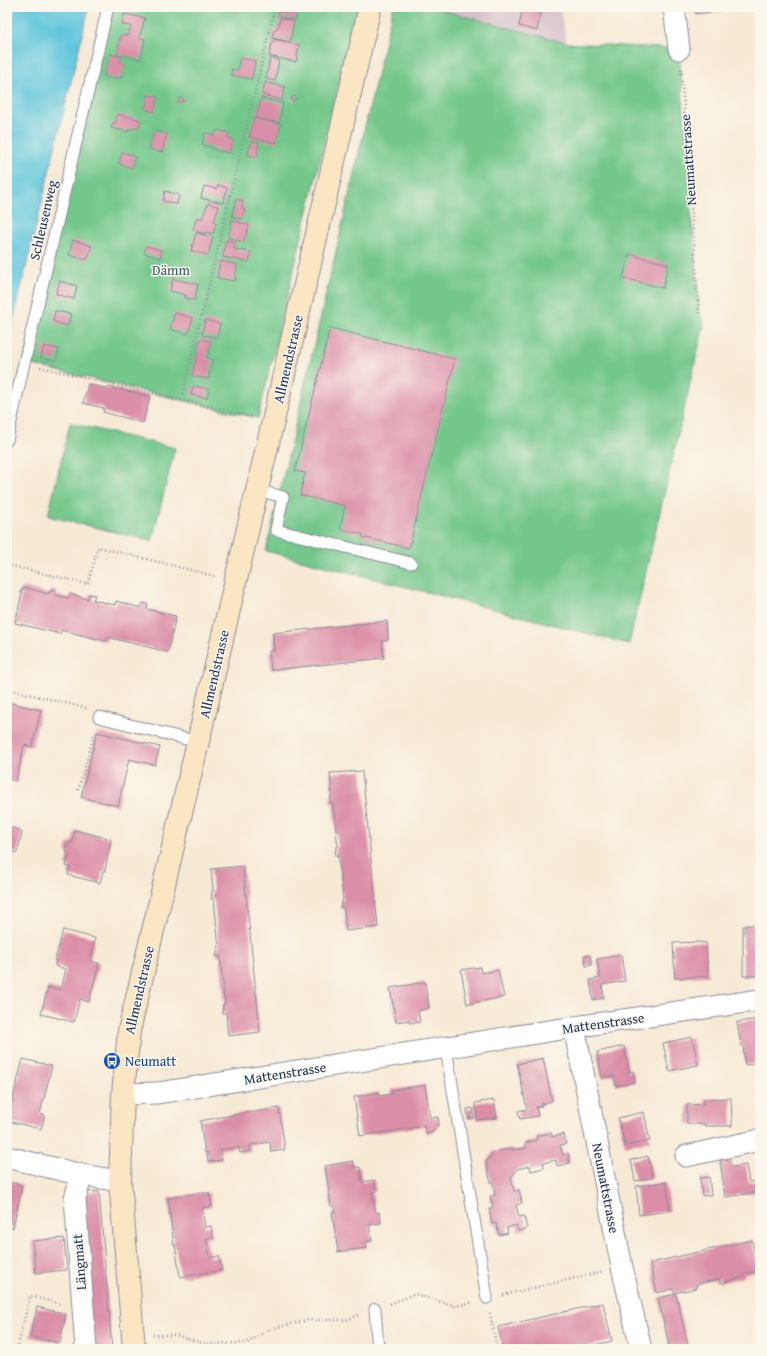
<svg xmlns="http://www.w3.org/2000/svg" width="767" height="1356" font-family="'Gentium Book Plus',serif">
  <rect width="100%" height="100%" fill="#fbf7ec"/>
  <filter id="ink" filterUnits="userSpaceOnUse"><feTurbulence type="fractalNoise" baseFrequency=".025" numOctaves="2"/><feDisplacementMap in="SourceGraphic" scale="8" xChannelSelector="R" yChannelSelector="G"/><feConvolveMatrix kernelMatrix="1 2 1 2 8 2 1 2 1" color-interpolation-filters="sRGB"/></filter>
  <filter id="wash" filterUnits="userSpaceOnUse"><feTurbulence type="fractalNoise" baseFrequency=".012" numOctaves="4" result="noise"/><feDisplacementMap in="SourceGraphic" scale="16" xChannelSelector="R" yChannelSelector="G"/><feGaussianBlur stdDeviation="0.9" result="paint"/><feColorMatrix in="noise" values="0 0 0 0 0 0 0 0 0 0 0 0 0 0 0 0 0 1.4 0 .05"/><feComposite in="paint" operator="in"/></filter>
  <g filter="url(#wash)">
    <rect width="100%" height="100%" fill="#f7ead5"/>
    <path fill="#d2bdc8" d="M430,7H559L567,43Z"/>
    <g fill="#73c78b" stroke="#477b74">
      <path d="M113,7H357L258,418L24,363Z"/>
      <path d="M393,7H430L567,43L679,49L699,313L704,324L629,644L266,551Z"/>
      <path d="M70,423L175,448L152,541L48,516Z"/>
    </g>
    <path fill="#5fc6dc" stroke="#3d7a9d" d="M7,7H89L7,346Z"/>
    <g id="blocks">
      <g fill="#db8ea7">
        <path d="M223,7H238V11Z"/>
        <path d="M281,7H298L295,20L278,16L279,9H281Z"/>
        <path d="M523,7H534L542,9L537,31L519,26Z"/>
        <path d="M695,7H719L720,11L696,14Z"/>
        <path d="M124,14L145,18L139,38L145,39L141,59L117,54L121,35H128L131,26L122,25Z"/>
        <path d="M280,18L294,21L290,42L272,38L274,30H276L278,27Z"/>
        <path d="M274,39L299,45L296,62L269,56L272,42H274Z"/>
        <path d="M110,54L122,57L120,62L125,64L121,78L115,77L114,79L104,76Z"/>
        <path d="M240,58L255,61L252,79L231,75L232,69L238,70Z"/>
        <path d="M270,58L279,60L275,81L266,79Z"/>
        <path d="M265,82L285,87L282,100L262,95Z"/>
        <path d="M148,95L158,97L154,112L145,109Z"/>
        <path d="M294,95L296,98L294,101L291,99Z"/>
        <path d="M179,98L184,99L183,102H178Z"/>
        <path d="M261,98L283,103L279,123L256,118Z"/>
        <path d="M118,114L141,120L138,129L132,128V129H129L128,132L111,128L113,123H115Z"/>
        <path d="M254,118L281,124L276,143L249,137Z"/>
        <path d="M216,130L229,133L228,138L233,139L230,153L215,150V149H212L213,147L202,145L205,133L215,135Z"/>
        <path d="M154,131L167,134L162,152L149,149Z"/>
        <path d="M251,141L259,142L257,157L248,155Z"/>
        <path d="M122,152L135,156L132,168L119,164Z"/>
        <path d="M218,185L227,188L223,203L201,198L204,186L217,189Z"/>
        <path d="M165,191L179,195L177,204L163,201Z"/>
        <path d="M236,199L243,201L242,208L245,209L242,219L232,217Z"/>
        <path d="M208,203L219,207L214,222L216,223L213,234L206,232L205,234L193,230L197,217L202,219Z"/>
        <path d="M232,220L249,225L244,242L228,238Z"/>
        <path d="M196,233L213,237L208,255L191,251Z"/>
        <path d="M73,240L92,246L87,260L69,255Z"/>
        <path d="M226,240L235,242L234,249L251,252L249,262L223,257Z"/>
        <path d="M146,246L162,250L160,258L144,253Z"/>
        <path d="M629,254L668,264L663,288L623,278Z"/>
        <path d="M220,261L237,264L235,281L217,278Z"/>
        <path d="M173,279L198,284L195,300L185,298L186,295L170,291Z"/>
        <path d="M60,281L77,286L74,299L56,294Z"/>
        <path d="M55,311L71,314L68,326L53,322Z"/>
        <path d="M175,313L193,318L188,334L170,329Z"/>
        <path d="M205,320L220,324L217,338L202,335Z"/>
        <path d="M330,328L455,359L409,548L362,537L363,534L340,529L345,506L300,495L305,473L295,471Z"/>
        <path d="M200,339L211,341L207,358L213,360L208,379L192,376Z"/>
        <path d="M44,346L59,349L56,361L41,358Z"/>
        <path d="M88,384L108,389L109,387L150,396L143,423L103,412L104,408L83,403Z"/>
        <path d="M193,386L209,389L207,398L191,395Z"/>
        <path d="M23,587L49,594L51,589L56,590L55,595L69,598L70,594L88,599L89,594L95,595L93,600L115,605L116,601L141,608L143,603L148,604L147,609L176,616L168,652L107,637L106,641L61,630L60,634L15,623L22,593L20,592L21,590H23Z"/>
        <path d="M387,621L388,640L382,641L384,658L271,670L269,651H274L273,633Z"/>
        <path d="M7,702L41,710L32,747L24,745L16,781L7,779Z"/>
        <path d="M97,732L160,747L155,765L129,759L118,806L81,797Z"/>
        <path d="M362,771L378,927L346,931L344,908H340L343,899L338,856H335L336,847H338L333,804L330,803L331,795H332L330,773Z"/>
        <path d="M11,828L20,830L22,833L17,853L7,851V833H10Z"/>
        <path d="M75,830L111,839L105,871H103L100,883L68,875L70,867L66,866L69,853H67L66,850L67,845L70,843H72Z"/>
        <path d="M243,866L260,1032L228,1036L226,1013H222L223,1004H225L220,956H216L218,948H219L214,900L211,899L212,891H213L211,869Z"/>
        <path d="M760,924V976H743V926Z"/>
        <path d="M63,930L95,938L90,961L99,963L89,1002L80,999L74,1022L41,1014L48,987L61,990L66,969L55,966L56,960H55Z"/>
        <path d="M698,942L706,943L708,976L675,978L673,943Z"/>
        <path d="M590,955L592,965L586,966L584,956Z"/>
        <path d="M621,955L625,981L602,985L604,998L593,1000L590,980L600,978L597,959Z"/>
        <path d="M480,967L481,973L498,970L504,997L467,1004L461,970Z"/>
        <path d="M425,982L429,1008L418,1011L420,1022L409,1023V1020L396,1022L390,988Z"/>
        <path d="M760,1019V1063L745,1065L743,1046H741L737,1022Z"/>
        <path d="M692,1037L698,1065L669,1071L663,1043Z"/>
        <path d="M624,1046L629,1072L633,1071L635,1082L616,1086L614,1075L602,1078L597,1052Z"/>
        <path d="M543,1058L552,1101L541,1104L542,1106L536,1107L538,1116L520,1119L518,1111L527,1109L517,1064Z"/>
        <path d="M23,1059L52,1066L40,1114L45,1115L41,1129L7,1121Z"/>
        <path d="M425,1085L430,1118L438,1117L439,1124L433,1132L426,1134L424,1126L360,1136L354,1097L379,1092V1096L392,1094L391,1090Z"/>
        <path d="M731,1098L732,1126H705V1124H687V1105L704,1104V1099Z"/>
        <path d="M494,1100L497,1118L477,1120L475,1103Z"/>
        <path d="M279,1108L285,1150L271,1152L270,1142L250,1145L251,1151L240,1153L239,1147L220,1150L222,1160L208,1162L207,1152H205L200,1121L248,1112V1113Z"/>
        <path d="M473,1108L474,1118L468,1119L467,1109Z"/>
        <path d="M644,1112L650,1141L625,1146L618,1118Z"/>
        <path d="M551,1133L552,1137L564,1134L566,1144L560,1145L563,1155L568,1153L570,1163L557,1166L556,1160L543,1163L544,1168L531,1171L530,1166L517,1169L511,1178L514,1191L519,1190L522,1203L516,1205L519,1217L524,1216L527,1229L518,1231L516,1225L507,1228L508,1233L499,1235L496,1223L492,1224L489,1209L493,1208L490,1196L495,1195L493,1182L491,1183L486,1163L493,1152L513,1148V1150L526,1148L525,1143L537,1140L536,1136Z"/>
        <path d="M648,1156L653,1178L635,1181L631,1160Z"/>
        <path d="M727,1159L728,1161H730L731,1167L746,1165L749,1182L759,1181L760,1192L725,1197L720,1160Z"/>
        <path d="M353,1161L354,1168L360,1167L362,1182L374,1180L376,1192H372L376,1213L379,1212L381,1223L369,1225L372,1241L366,1242L367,1248L338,1252L332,1212H335L334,1206H331L325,1166Z"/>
        <path d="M709,1177L711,1195L702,1196L700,1178Z"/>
        <path d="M7,1181L22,1185L13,1228L7,1227Z"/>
        <path d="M666,1182L670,1211L639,1215L636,1186Z"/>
        <path d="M99,1191L112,1349H93L81,1202L86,1192Z"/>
        <path d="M199,1193H209L212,1206L202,1208L205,1227L211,1226L213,1238H206L210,1258L219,1256L222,1270L180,1277L175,1245L174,1246L168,1198Z"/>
        <path d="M64,1238L67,1270L36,1273L32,1241Z"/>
        <path d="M752,1240L759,1271L744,1274V1277L720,1283V1279L696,1284L697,1288L674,1293L673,1289L657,1293L650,1263Z"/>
        <path d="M676,1294L687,1341L689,1349H670L669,1345L658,1298Z"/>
        <path d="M603,1303L612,1341L577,1349H503L498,1327Z"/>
        <path d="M37,1307L66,1314L60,1343L30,1337Z"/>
      </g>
    </g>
  </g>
  <g filter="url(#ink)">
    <use href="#blocks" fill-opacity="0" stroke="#898c9a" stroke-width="1"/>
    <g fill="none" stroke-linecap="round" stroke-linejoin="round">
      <g stroke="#898c9a" stroke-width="13">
        <g id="service">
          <path d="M7,440L24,363L108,7"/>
          <path d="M257,490L283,497L276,530L411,563"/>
          <path d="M99,717L198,742"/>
          <path d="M446,1048L487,1298"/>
          <path d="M375,1309L378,1349"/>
        </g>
      </g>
      <g stroke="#898c9a" stroke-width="23">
        <g id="minor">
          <path d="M674,7L679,49"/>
          <path d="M574,1027L622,1267L641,1349"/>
          <path d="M123,1094L158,1093L574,1027L760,1000"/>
          <path d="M686,1156L760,1140"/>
          <path d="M7,1157L82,1175L120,1181"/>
          <path d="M82,1175L75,1198L86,1349"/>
        </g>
      </g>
      <g stroke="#898c9a" stroke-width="24">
        <path id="secondary" d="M134,1349L120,1181L123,1094L129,1031L198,742L370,7"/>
      </g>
      <g stroke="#898c9a" stroke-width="2.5" stroke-dasharray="1 3" stroke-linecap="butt">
        <path d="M681,69L699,313"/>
        <path d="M40,367L253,417"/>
        <path d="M183,394L275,7"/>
        <path d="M7,565L88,584L98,547L215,576"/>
        <path d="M7,689L86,708"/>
        <path d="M78,790L95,732"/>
        <path d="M503,1295L601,1272"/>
        <path d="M390,1304L415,1294L455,1306L473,1302"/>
        <path d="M490,1313L497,1349"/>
        <path d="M153,1335H176L205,1344L247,1343L270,1329L308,1320H346L359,1315"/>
        <path d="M17,1349L30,1296L61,1304"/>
      </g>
      <use href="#service" stroke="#fff" stroke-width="11"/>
      <use href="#minor" stroke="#fff" stroke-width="21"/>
      <use href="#secondary" stroke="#fbe6c4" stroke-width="22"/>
    </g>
  </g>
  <defs>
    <g id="bus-disc" transform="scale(0.9)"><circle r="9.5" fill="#1a4fb4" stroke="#fbf7ec"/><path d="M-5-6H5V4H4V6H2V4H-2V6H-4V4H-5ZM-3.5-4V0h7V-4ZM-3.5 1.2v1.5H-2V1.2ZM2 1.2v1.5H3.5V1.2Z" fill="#fff"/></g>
  </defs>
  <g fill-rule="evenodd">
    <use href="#bus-disc" x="112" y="1061"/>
  </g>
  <g text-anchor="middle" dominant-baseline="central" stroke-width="3" stroke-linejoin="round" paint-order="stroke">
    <g font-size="14" fill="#1b2f5e" stroke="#fbf7ec">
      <text transform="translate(688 160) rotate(-94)">Neumattstrasse</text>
      <text transform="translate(43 220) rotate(-77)">Schleusenweg</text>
      <text transform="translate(288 359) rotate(-77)">Allmendstrasse</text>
      <text transform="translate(214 674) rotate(-77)">Allmendstrasse</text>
      <text transform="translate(139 990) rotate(-77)">Allmendstrasse</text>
      <text transform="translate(603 1023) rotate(-8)">Mattenstrasse</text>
      <text transform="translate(285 1073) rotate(-9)">Mattenstrasse</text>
      <text transform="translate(606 1188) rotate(79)">Neumattstrasse</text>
      <text transform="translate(79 1262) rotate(-94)">Längmatt</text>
    </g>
    <g font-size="14" fill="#355d6c" stroke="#fbf7ec">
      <text x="171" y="270">Dämm</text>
    </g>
    <g font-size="14" fill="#164399" stroke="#fbf7ec" text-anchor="start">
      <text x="125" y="1061">Neumatt</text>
    </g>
  </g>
  <rect width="767" height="1356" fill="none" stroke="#fbf7ec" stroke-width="24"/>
</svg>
